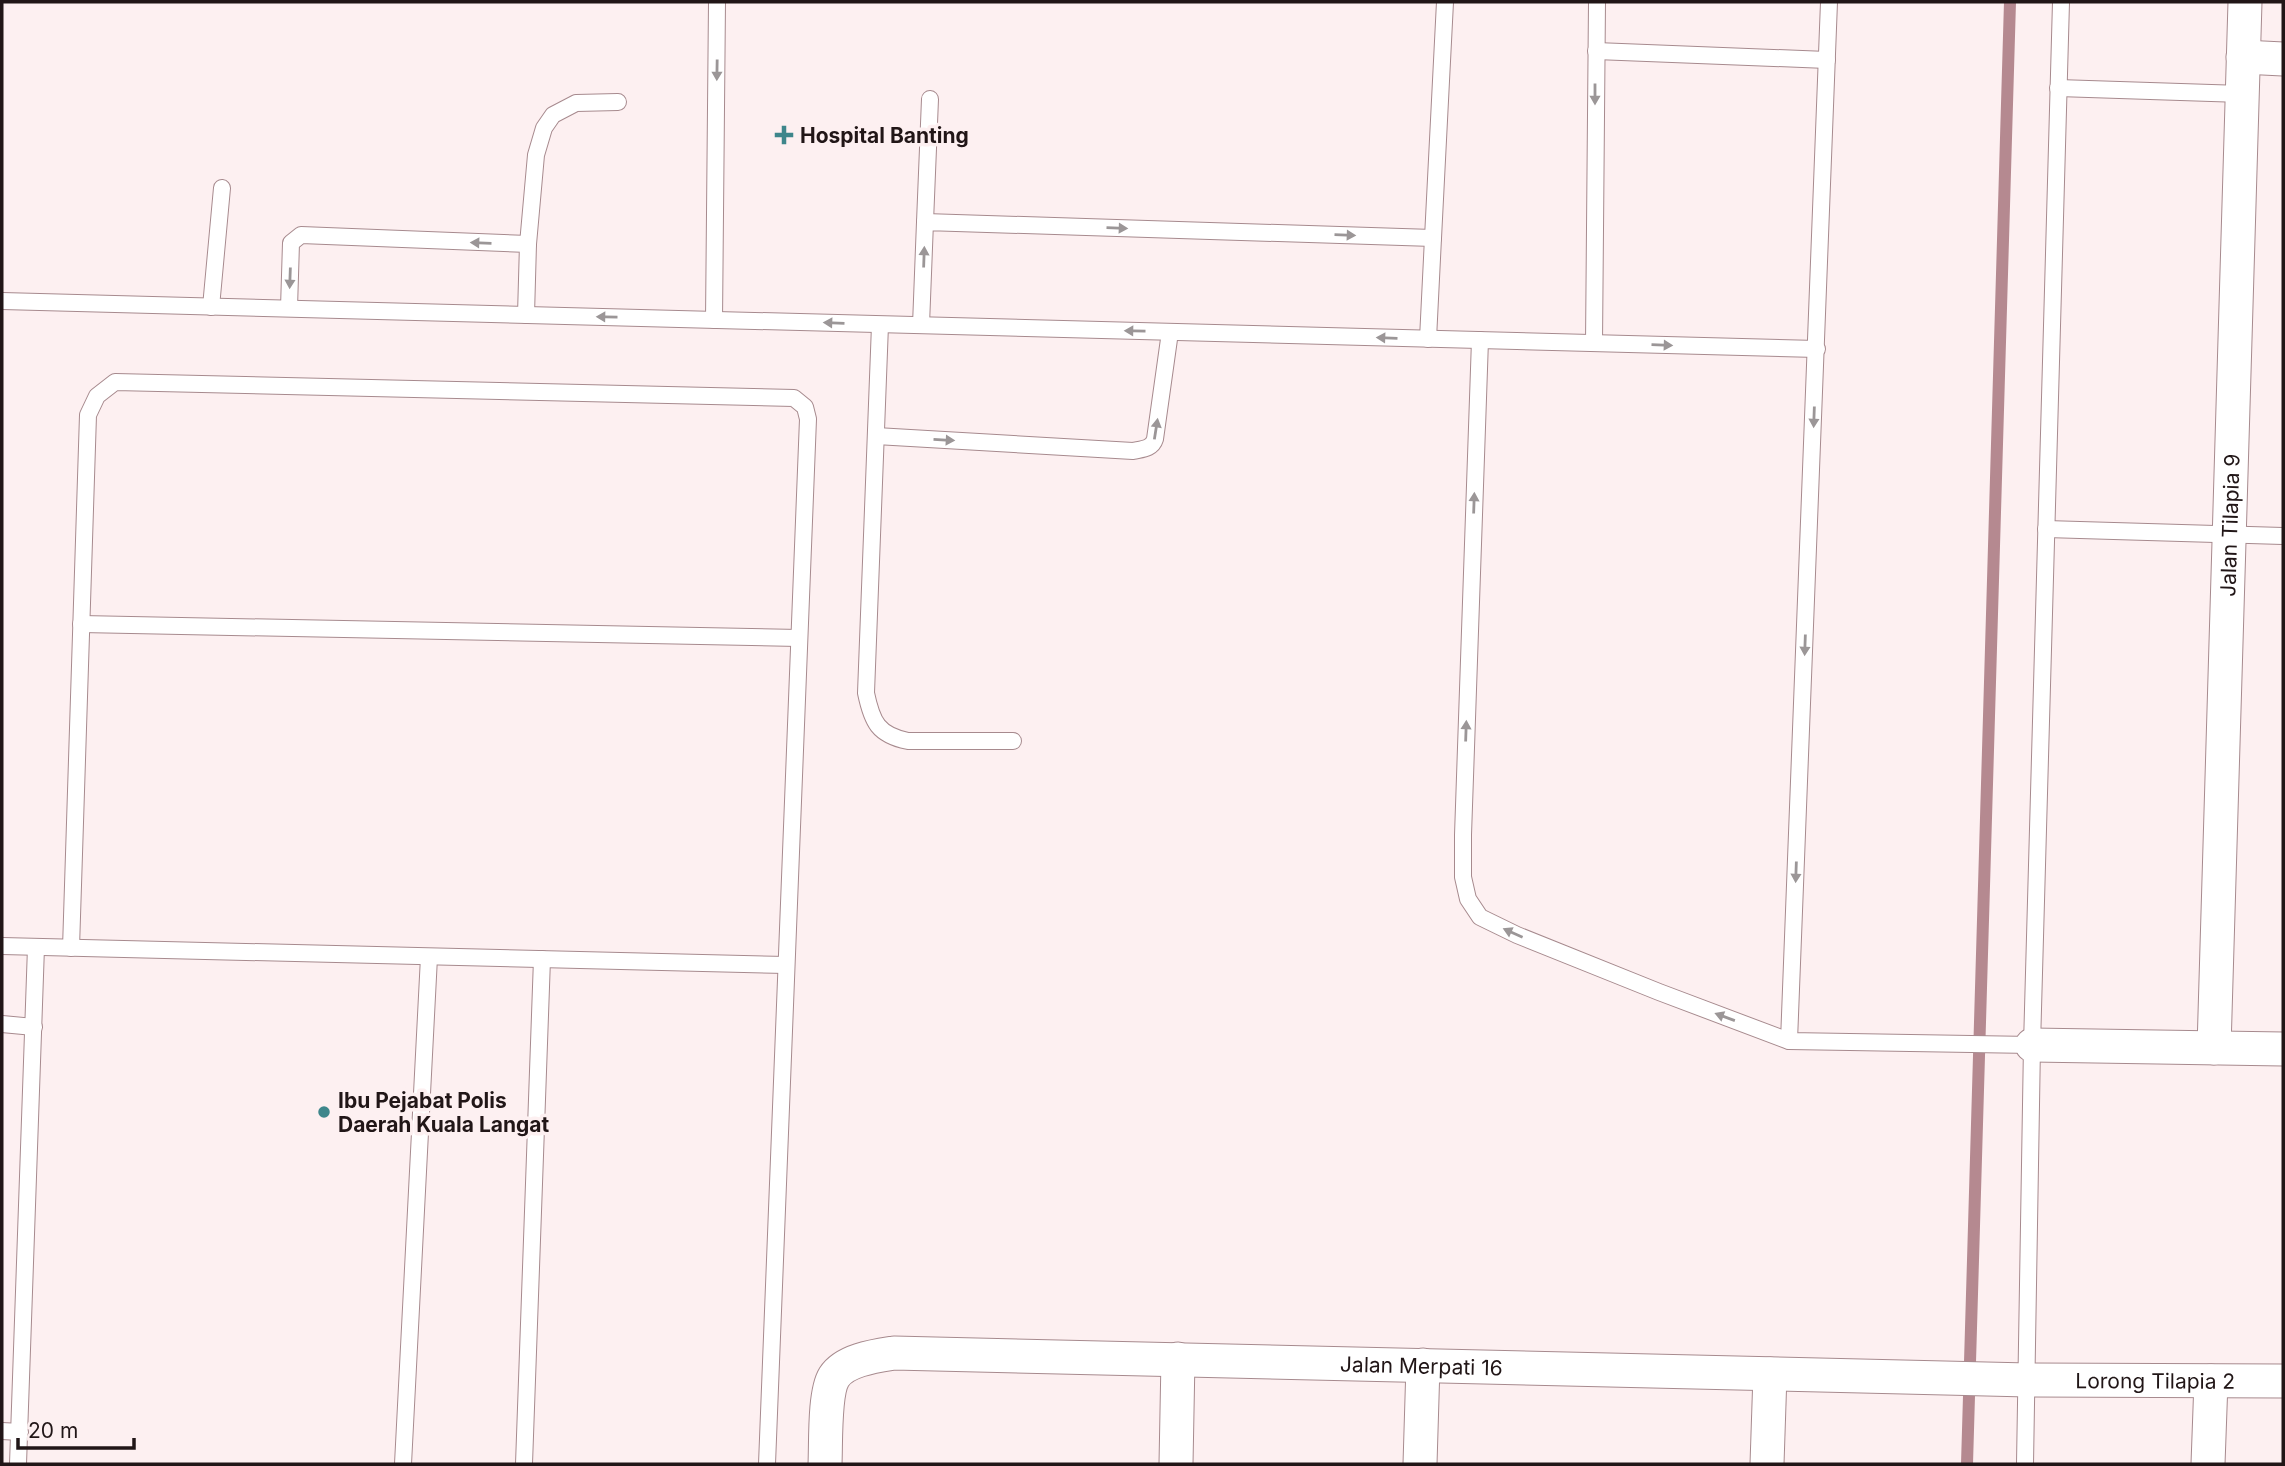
<svg xmlns="http://www.w3.org/2000/svg" width="2285" height="1466" font-family="Inter,sans-serif">
  <rect width="100%" height="100%" fill="#fdf0f1"/>
  <g fill="none" stroke-linecap="round" stroke-linejoin="round">
    <path stroke="#b58990" stroke-width="12" d="M1967,1464L2010,2"/>
    <g stroke="#a78a8e" stroke-width="18">
      <g id="service">
        <path d="M1596,51L1827,60"/>
        <path d="M2058,88L2242,94"/>
        <path d="M925,222L930,99"/>
        <path d="M1433,238L1445,2"/>
        <path d="M528,244L536,155L544,128L553,115L576,103L618,102"/>
        <path d="M2,301L1817,349"/>
        <path d="M211,307L222,188"/>
        <path d="M289,308L291,243L301,235L528,244L526,315"/>
        <path d="M714,320L717,2"/>
        <path d="M880,325L866,693C872,722 878,735 908,741H1013"/>
        <path d="M921,325L925,222L1433,238L1428,339"/>
        <path d="M1480,340L1463,835V877L1468,899L1480,917L1517,935L1659,992L1789,1041L2032,1045"/>
        <path d="M1594,343L1597,2"/>
        <path d="M876,436L1133,451C1142,449 1152,449 1155,439L1170,332"/>
        <path d="M2046,529L2283,536"/>
        <path d="M81,624L799,638"/>
        <path d="M2,946L786,965"/>
        <path d="M71,948L88,415L97,396L115,382L794,398L805,407L808,419L767,1464"/>
        <path d="M2,1024L34,1027"/>
        <path d="M1789,1041L1829,2"/>
        <path d="M2,1431L20,1432"/>
        <path d="M18,1464L36,947"/>
        <path d="M403,1464L429,957"/>
        <path d="M524,1464L542,959"/>
        <path d="M2025,1464L2032,1045L2061,2"/>
      </g>
    </g>
    <g stroke="#a78a8e" stroke-width="35">
      <g id="minor">
        <path d="M2243,57L2283,59"/>
        <path d="M2032,1045L2283,1049"/>
        <path id="s1" d="M2214,1048L2245,2"/>
        <path id="s2" d="M825,1464C826,1444 824,1393 834,1377C845,1360 875,1356 894,1353L2028,1380L2283,1381"/>
        <path d="M1176,1464L1178,1359"/>
        <path d="M1420,1464L1423,1365"/>
        <path d="M1767,1464L1770,1374"/>
        <path d="M2208,1464L2211,1381"/>
      </g>
    </g>
    <use href="#service" stroke="#fff" stroke-width="16"/>
    <use href="#minor" stroke="#fff" stroke-width="33"/>
  </g>
  <defs><path id="oneway-solid" d="M-6-.8H1V-3.2L6.5 0L1 3.2V.8H-6Z" transform="scale(1.75)"/></defs>
  <g fill="#9b9697">
    <use href="#oneway-solid" transform="translate(717 70) rotate(91)"/>
    <use href="#oneway-solid" transform="translate(1595 94) rotate(90)"/>
    <use href="#oneway-solid" transform="translate(1117 228) rotate(2)"/>
    <use href="#oneway-solid" transform="translate(1345 235) rotate(2)"/>
    <use href="#oneway-solid" transform="translate(481 243) rotate(-178)"/>
    <use href="#oneway-solid" transform="translate(924 257) rotate(-88)"/>
    <use href="#oneway-solid" transform="translate(290 278) rotate(92)"/>
    <use href="#oneway-solid" transform="translate(607 317) rotate(-179)"/>
    <use href="#oneway-solid" transform="translate(834 323) rotate(-178)"/>
    <use href="#oneway-solid" transform="translate(1135 331) rotate(-179)"/>
    <use href="#oneway-solid" transform="translate(1387 338) rotate(-178)"/>
    <use href="#oneway-solid" transform="translate(1662 345) rotate(2)"/>
    <use href="#oneway-solid" transform="translate(1814 417) rotate(92)"/>
    <use href="#oneway-solid" transform="translate(1156 429) rotate(-81)"/>
    <use href="#oneway-solid" transform="translate(944 440) rotate(3)"/>
    <use href="#oneway-solid" transform="translate(1474 503) rotate(-88)"/>
    <use href="#oneway-solid" transform="translate(1805 645) rotate(92)"/>
    <use href="#oneway-solid" transform="translate(1466 731) rotate(-88)"/>
    <use href="#oneway-solid" transform="translate(1796 872) rotate(92)"/>
    <use href="#oneway-solid" transform="translate(1513 933) rotate(-156)"/>
    <use href="#oneway-solid" transform="translate(1725 1017) rotate(-160)"/>
  </g>
  <g fill="#3e868b" stroke="#fdf0f1" stroke-width="2.5">
    <path d="M780.5 124.5h7v7h7v7h-7v7h-7v-7h-7v-7h7z"/>
    <circle cx="324" cy="1112" r="7"/>
  </g>
  <g text-anchor="middle" dominant-baseline="central" stroke-width="7" stroke-linejoin="round" paint-order="stroke">
    <g font-size="21" font-weight="bold" fill="#211617" stroke="#fdf0f1" text-anchor="start">
      <text x="800" y="135">Hospital Banting</text>
      <text x="338" y="1100">Ibu Pejabat Polis<tspan x="338" dy="24">Daerah Kuala Langat</tspan></text>
    </g>
    <g font-size="21" fill="#211617" stroke="#fdf0f1">
      <text stroke="none"><textPath href="#s1" startOffset="523">Jalan Tilapia 9</textPath></text>
      <text stroke="none"><textPath href="#s2" startOffset="682">Jalan Merpati 16</textPath></text>
      <text stroke="none"><textPath href="#s2" startOffset="1416">Lorong Tilapia 2</textPath></text>
    </g>
  </g>
  <rect width="2285" height="1466" fill="none" stroke="#211617" stroke-width="7"/>
  <path d="M18 1438v10h116v-10" fill="none" stroke="#211617" stroke-width="3.5"/>
  <text x="28" y="1438" font-size="21" fill="#211617" stroke="#fdf0f1" stroke-width="5" paint-order="stroke">20 m</text>
</svg>
